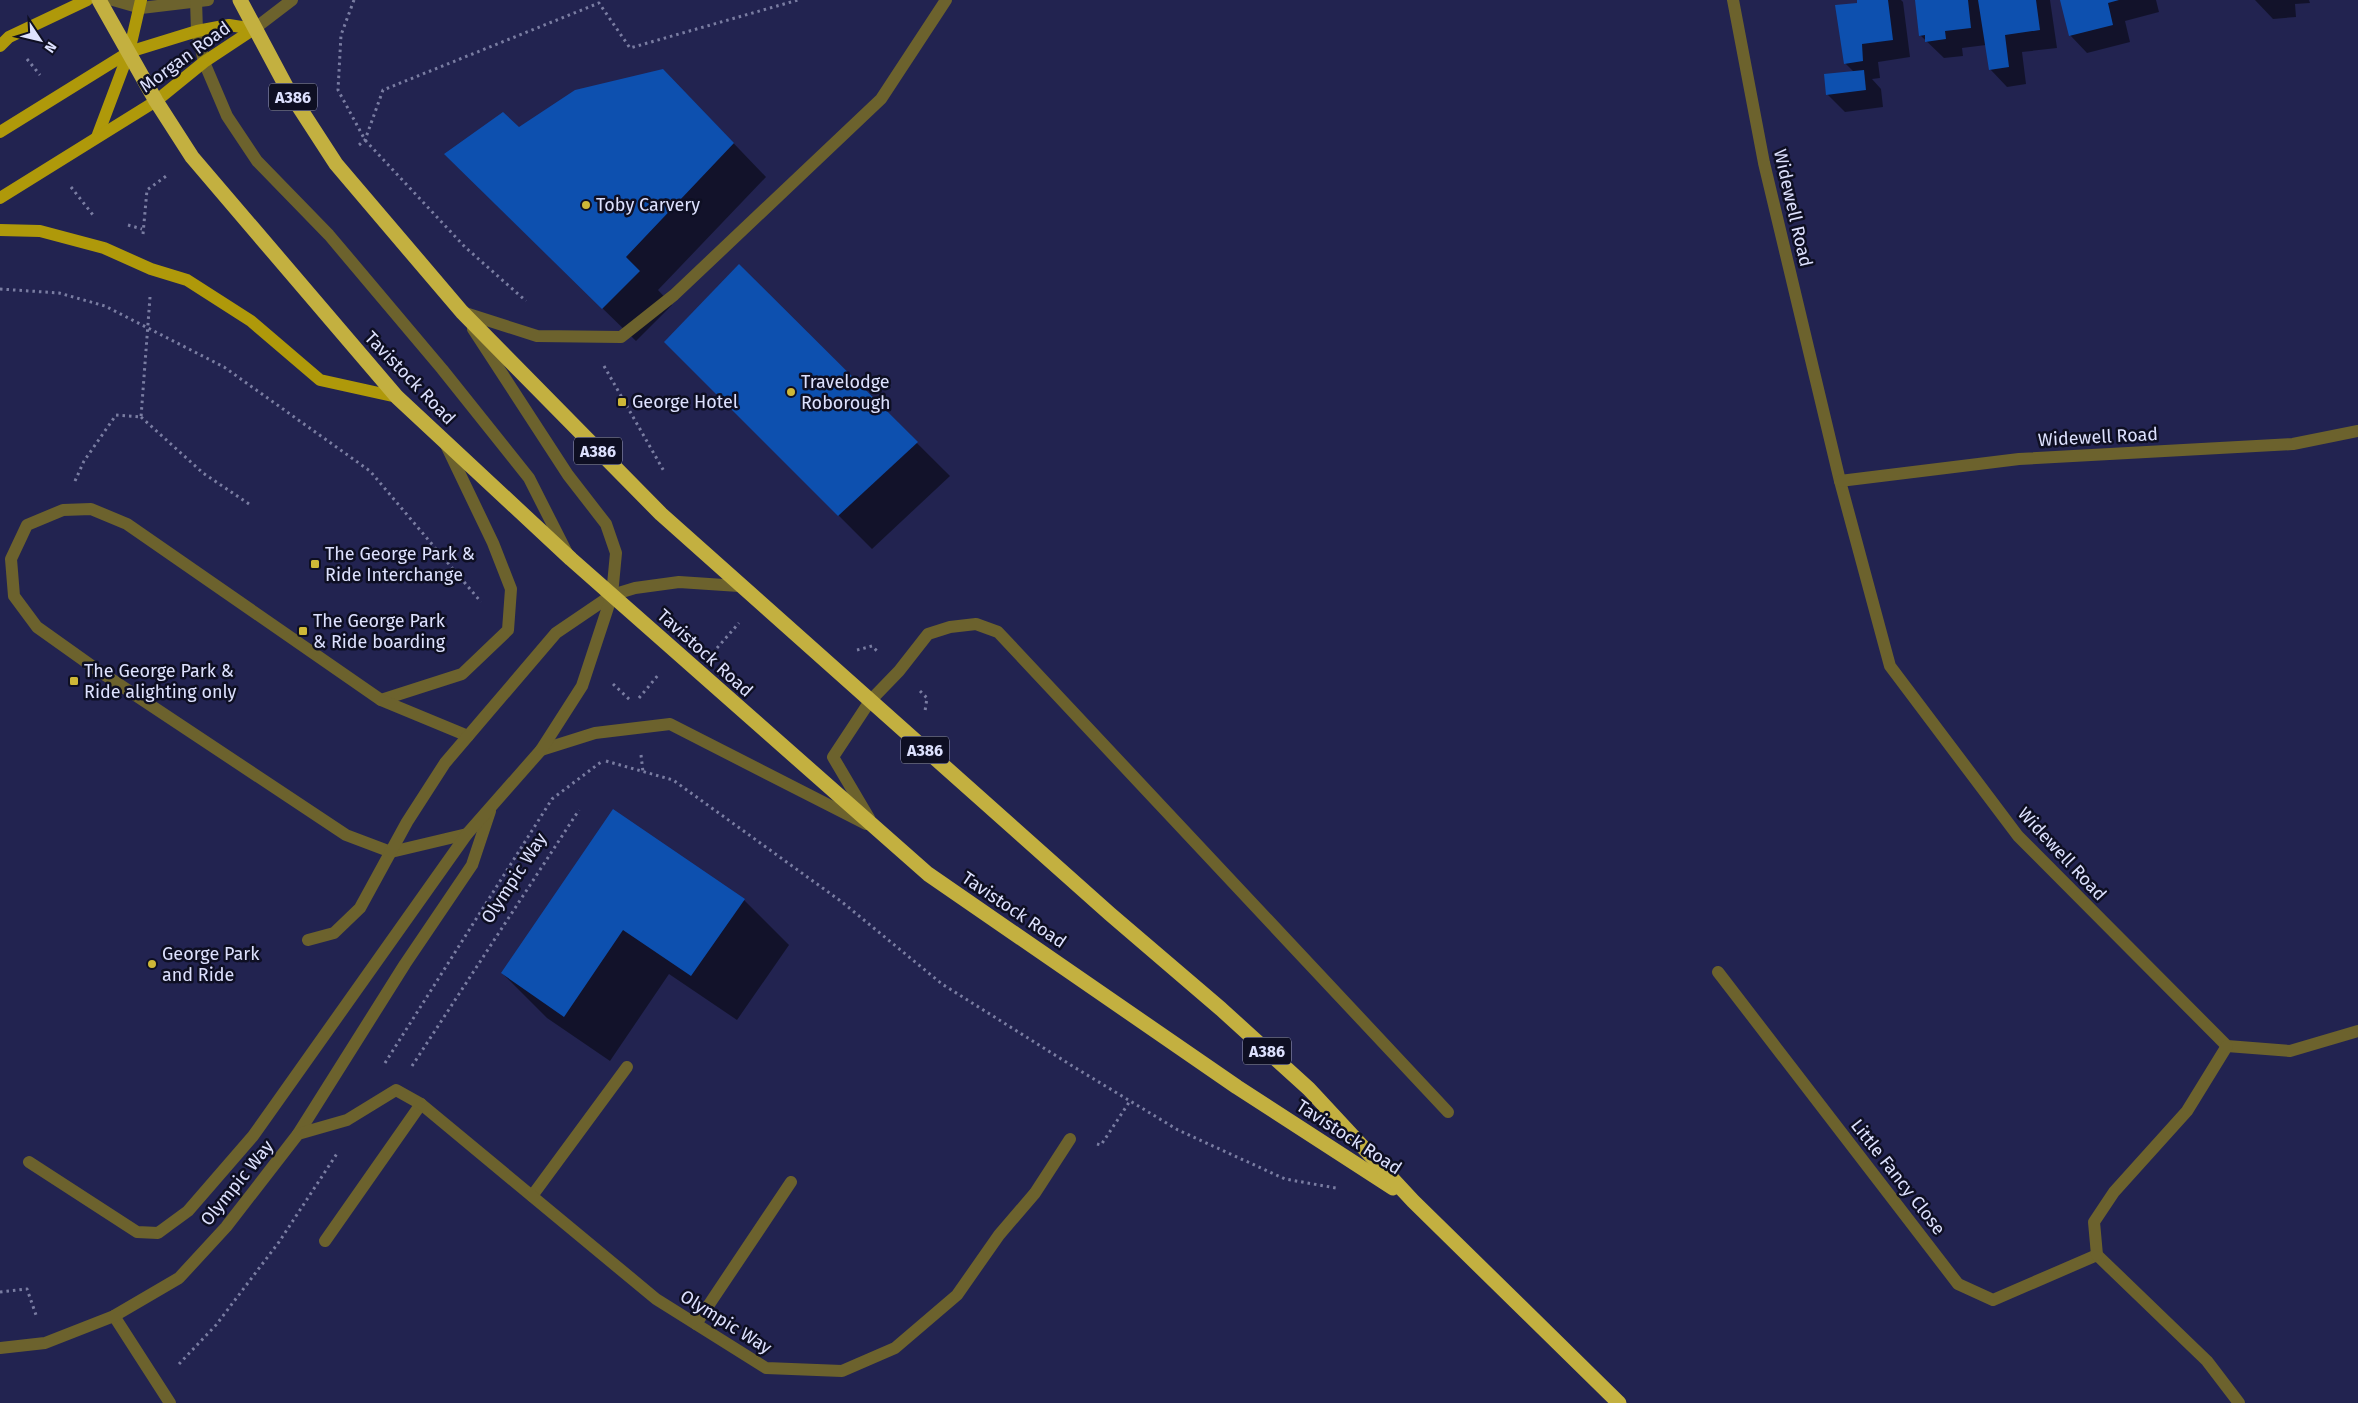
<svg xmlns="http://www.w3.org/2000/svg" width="2358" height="1403" font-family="'Fira Sans',sans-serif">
  <rect width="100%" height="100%" fill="#222350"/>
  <g fill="#0007">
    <path d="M1858,0H1901L1903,2L1910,57L1878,62L1880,78L1872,79L1881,89L1883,107L1845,112L1827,94L1854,72L1845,63Z"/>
    <path d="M1916,0H2050L2057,48L2022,52L2026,84L2007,87L1990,69L1986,45L1962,48L1963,56L1944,58L1920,35Z"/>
    <path d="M2062,0H2156L2159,12L2125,21L2130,42L2087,53L2070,35Z"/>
    <path d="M2255,0H2309L2310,3L2295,4L2296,17L2273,19Z"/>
    <path d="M696,104L766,177L658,290L672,305L636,341L479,188L519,129Z"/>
    <path d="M739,266L950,476L872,549L666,342Z"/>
    <path d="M613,811L744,900L789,945L737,1020L669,974L610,1061L547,1018L502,973Z"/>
  </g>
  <g fill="#0d50af">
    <path d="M1857,0H1888L1893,40L1862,44L1863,61L1844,64L1835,5L1857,3Z"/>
    <path d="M1915,0H1968L1971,28L1945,31L1946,39L1925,42V35L1919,36Z"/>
    <path d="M1978,0H2036L2040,30L2005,35L2009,67L1989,70Z"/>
    <path d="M2060,0H2119L2108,3L2113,25L2069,36Z"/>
    <path d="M663,69L734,143L626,257L640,271L602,309L444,154L503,112L519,127L575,90Z"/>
    <path d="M1864,70L1866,90L1826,95L1824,74Z"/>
    <path d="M739,264L918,442L838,516L664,342Z"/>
    <path d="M613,809L745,899L691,976L623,930L564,1017L501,973Z"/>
  </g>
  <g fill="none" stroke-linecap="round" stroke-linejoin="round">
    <g stroke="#7a7da2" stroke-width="3" stroke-dasharray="2.5 4" stroke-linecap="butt">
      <path d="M354,0L341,35L338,90L365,140L465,247L526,301"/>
      <path d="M27,59L40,75"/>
      <path d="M359,145L365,140L383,90L599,3L630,48L798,0"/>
      <path d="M71,187L93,215"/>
      <path d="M128,225L142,229"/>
      <path d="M143,234L147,190L169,174"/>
      <path d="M0,289L59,293L105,306L224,367L370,471L481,602"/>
      <path d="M604,366L665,473"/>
      <path d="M141,417L203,473L252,506"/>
      <path d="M75,481L84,461L116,415L141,417L150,297"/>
      <path d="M717,648L739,623"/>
      <path d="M857,650L872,646L878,652"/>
      <path d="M613,684L630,700"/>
      <path d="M920,691L927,698L925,711"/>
      <path d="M639,698L659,674"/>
      <path d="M641,755L643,772"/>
      <path d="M606,761L673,780L842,902L942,984L1074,1067L1178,1130L1285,1179L1336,1188"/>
      <path d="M385,1063L552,799L601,762"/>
      <path d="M412,1066L579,810"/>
      <path d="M1097,1144L1101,1145L1130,1101"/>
      <path d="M0,1292L27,1289L36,1315"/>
      <path d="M179,1364L216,1325L279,1242L338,1152"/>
    </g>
    <g stroke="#6c622d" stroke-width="12">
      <path d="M113,0L141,8L208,0"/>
      <path d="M196,0L197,31L204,62L227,116L257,161L329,235L442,369L529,478L567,553"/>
      <path d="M1733,0L1764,163L1840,481L1890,666L2018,836L2227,1046L2290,1051L2358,1031"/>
      <path d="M254,29L292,0"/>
      <path d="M462,312L537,336L621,337L674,295L881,99L946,0"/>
      <path d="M1840,481L2019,459L2293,444L2358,431"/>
      <path d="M381,700L462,674L508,630L511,589L493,543L446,445"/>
      <path d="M541,750L595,733L670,724L866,824"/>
      <path d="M869,818L833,757L870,701L899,671L928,634L950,627L976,624L998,632L1448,1112"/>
      <path d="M467,834L391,852L346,835L96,669L37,627L14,596L11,559L27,525L63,510L91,509L127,524L381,700L468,736"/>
      <path d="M308,940L334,933L360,908L407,822L445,763L556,633L612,595L635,588L679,582L739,586"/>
      <path d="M1718,972L1958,1284L1993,1300L2097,1255L2207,1361L2239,1403"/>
      <path d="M298,1134L405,964L472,865L490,811"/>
      <path d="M29,1162L137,1232L158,1233L188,1211L253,1136L467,834L541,750L582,686L612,595L616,553L606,524L568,475L473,329"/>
      <path d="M532,1196L627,1067"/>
      <path d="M325,1241L421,1104"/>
      <path d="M2097,1255L2094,1222L2114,1192L2187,1111L2227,1046"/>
      <path d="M114,1316L170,1403"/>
      <path d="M696,1324L791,1182"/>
      <path d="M0,1348L45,1343L114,1316L179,1278L226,1227L298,1134L347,1120L396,1090L421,1104L656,1299L766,1368L842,1371L895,1348L957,1295L999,1235L1035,1193L1070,1139"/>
    </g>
    <g stroke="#af990a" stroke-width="12">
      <path d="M0,46L9,37L87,0"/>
      <path d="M0,132L129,52L197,31L229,25L254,29"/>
      <path d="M97,137L129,52L141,0"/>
      <path d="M0,198L156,101L204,62L254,29"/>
      <path d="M0,230L40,231L104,248L151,269L187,280L251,321L320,380L397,397"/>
    </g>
    <g stroke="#c3b040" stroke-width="15">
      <path d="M99,0L156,101L192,157L397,397L571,559L928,874L1237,1087L1393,1188"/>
      <path d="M240,0L288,90L336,164L462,312L661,514L1110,914L1221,1009L1309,1089L1413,1201L1619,1403"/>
    </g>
  </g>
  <g fill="#ceb837" stroke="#0e0f23" stroke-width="2">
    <circle cx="586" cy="205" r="5"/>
    <circle cx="791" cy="392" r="5"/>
    <rect x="617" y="397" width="10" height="10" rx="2.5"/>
    <rect x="310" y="559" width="10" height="10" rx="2.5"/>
    <rect x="298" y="626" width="10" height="10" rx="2.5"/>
    <rect x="69" y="676" width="10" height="10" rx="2.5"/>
    <circle cx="152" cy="964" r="5"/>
  </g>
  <g text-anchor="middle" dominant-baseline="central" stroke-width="5" stroke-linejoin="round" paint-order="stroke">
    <g fill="#0e0f23" stroke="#9fa2bc" stroke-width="1">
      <rect x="269" y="83.5" width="48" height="27" rx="4"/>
      <rect x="574" y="437.5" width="48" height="27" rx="4"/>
      <rect x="901" y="736.5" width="48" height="27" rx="4"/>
      <rect x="1243" y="1037.5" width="48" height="27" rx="4"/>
    </g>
    <g font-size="16" font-weight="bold" fill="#dde1fe">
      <text x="293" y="97">A386</text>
      <text x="598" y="451">A386</text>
      <text x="925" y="750">A386</text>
      <text x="1267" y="1051">A386</text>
    </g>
    <g font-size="18" fill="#dde1fe" stroke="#0e0f23">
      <text transform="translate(185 57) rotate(-36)">Morgan Road</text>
      <text transform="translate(1793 208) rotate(77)">Widewell Road</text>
      <text transform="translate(410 378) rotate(46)">Tavistock Road</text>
      <text transform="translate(2098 437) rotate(-3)">Widewell Road</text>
      <text transform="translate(705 653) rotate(42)">Tavistock Road</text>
      <text transform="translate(2062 854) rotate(47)">Widewell Road</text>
      <text transform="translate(514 878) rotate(-57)">Olympic Way</text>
      <text transform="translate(1014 910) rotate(34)">Tavistock Road</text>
      <text transform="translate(1349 1137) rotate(33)">Tavistock Road</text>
      <text transform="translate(1898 1177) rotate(52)">Little Fancy Close</text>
      <text transform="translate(237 1183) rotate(-51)">Olympic Way</text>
      <text transform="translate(726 1322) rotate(32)">Olympic Way</text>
    </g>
    <g font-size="18" fill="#dde1fe" stroke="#0e0f23" text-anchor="start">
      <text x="596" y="205">Toby Carvery</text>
      <text x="801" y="382">Travelodge<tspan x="801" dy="21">Roborough</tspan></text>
      <text x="632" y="402">George Hotel</text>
      <text x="325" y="554">The George Park &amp;<tspan x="325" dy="21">Ride Interchange</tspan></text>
      <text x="313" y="621">The George Park<tspan x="313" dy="21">&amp; Ride boarding</tspan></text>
      <text x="84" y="671">The George Park &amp;<tspan x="84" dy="21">Ride alighting only</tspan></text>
      <text x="162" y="954">George Park<tspan x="162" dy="21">and Ride</tspan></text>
    </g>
  </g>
  <g transform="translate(40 40) rotate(125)" stroke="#0e0f23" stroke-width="4" paint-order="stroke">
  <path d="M0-4L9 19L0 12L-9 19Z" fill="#dde1fe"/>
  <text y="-8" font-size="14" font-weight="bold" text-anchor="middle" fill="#dde1fe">N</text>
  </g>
</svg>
